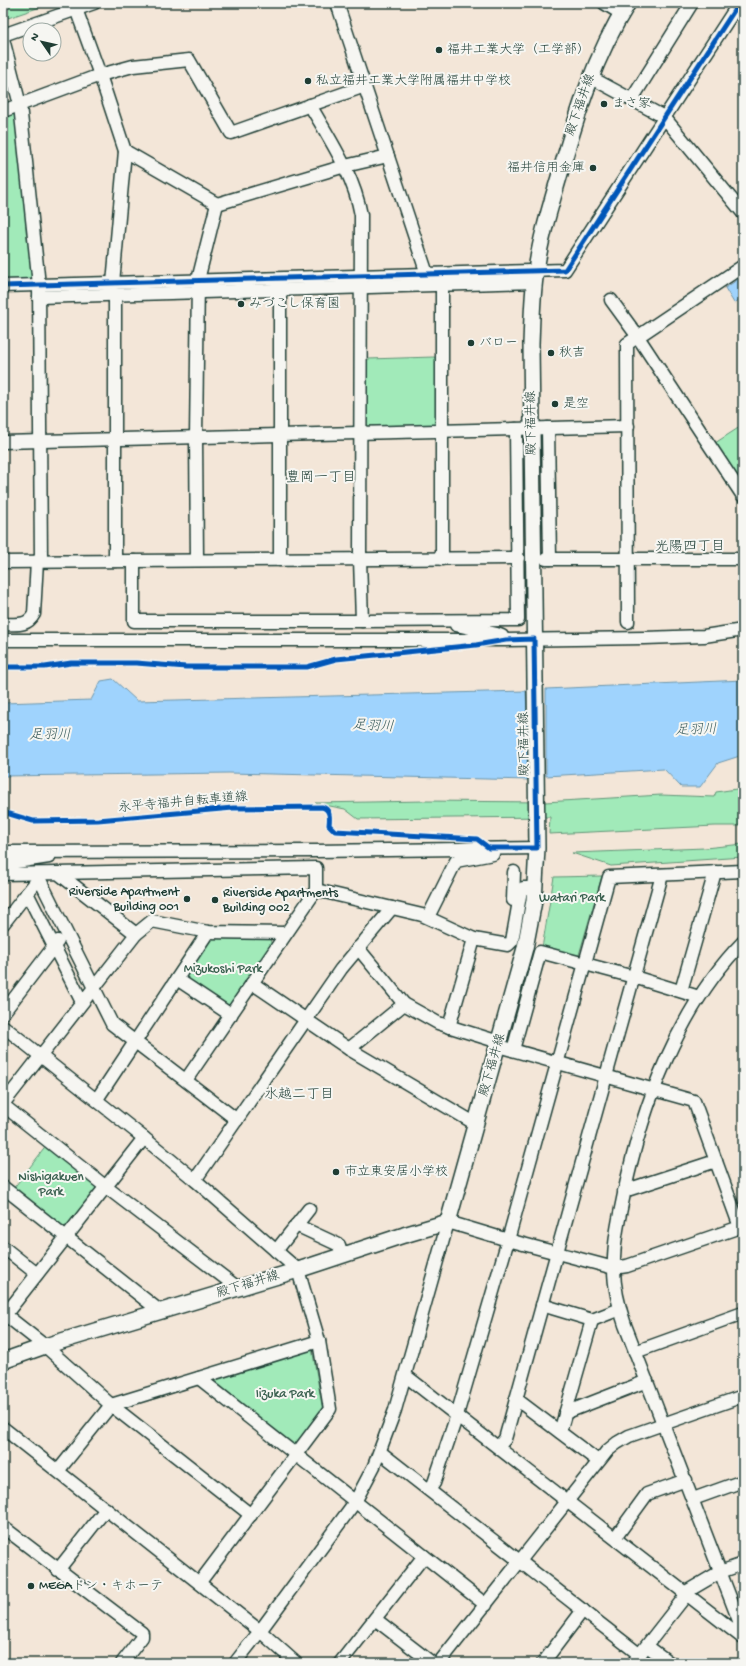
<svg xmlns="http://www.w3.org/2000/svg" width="746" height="1666" font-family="'Gochi Hand','Klee One',sans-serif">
  <rect width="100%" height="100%" fill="#f3e6d8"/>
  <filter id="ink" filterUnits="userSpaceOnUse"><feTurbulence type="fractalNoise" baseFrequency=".025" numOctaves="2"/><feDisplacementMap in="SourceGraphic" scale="8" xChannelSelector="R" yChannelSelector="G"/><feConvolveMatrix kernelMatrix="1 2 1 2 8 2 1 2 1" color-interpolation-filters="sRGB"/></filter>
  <g filter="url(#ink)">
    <g fill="#a1eab9" stroke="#609476">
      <path d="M3,3H52L8,18Z"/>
      <path d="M20,105L34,285L3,286V111Z"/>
      <path d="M434,357L439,360V422L436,426L368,427L365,425V362L368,359Z"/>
      <path d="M743,425V486L715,443Z"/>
      <path d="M743,788V826H715L549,834L550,817L358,819L345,809L315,803L425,801L545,802L661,795L714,797L716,792Z"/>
      <path d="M743,844V857L611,866L572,853L705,848Z"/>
      <path d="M602,876L578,958L542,948L554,877Z"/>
      <path d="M210,938L270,939L272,946L229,1010L184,978Z"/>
      <path d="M47,1145L99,1188L66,1231L13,1189Z"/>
      <path d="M312,1348L323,1411L296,1447L211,1381Z"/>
    </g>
    <g fill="#9fd3fd" stroke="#6c97ad">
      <path d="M743,276V298L734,303L725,288Z"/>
      <path d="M113,679L137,701L526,691L530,780L229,773L3,776V703L91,700L101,681Z"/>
      <path d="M743,680V755L718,763L700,787H681L664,769L546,776V689Z"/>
    </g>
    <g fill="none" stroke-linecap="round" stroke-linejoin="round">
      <g stroke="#1f3d34" stroke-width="15">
        <g id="minor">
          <path d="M337,3L427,274"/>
          <path d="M604,3L622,14"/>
          <path d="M76,9L100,75L125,151L113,283"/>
          <path d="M3,35L94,3"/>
          <path d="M3,39L20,105L39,285L41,561"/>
          <path d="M590,77L664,117L743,213"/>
          <path d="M632,99L692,3"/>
          <path d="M310,105C330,140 354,175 361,215L360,559L362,621"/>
          <path d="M3,111L100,75L133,66L189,60L231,133L365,86"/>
          <path d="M125,151L217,204L345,166L388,156"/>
          <path d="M442,285V559"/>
          <path d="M3,286L565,270L739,3"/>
          <path d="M280,290V560"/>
          <path d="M39,297L535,282"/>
          <path d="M611,300L638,337L743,496"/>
          <path d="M548,428L550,559"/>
          <path d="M3,442L628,426"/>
          <path d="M546,559H743"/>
          <path d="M197,560L196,437L198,280L217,204"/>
          <path d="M115,561V294"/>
          <path d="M134,561V621H362L518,620L516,429"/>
          <path d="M3,562L518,558"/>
          <path d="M628,622L627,344L743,266"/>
          <path d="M3,624C16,624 27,627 34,614L37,561"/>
          <path d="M456,625L497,634L502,636"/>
          <path d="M3,640H506L645,638L704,636L743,630"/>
          <path d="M3,852L316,851L537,848"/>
          <path d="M3,864L49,857"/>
          <path d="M58,873L316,868V890L186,1080"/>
          <path d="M3,874L58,873L136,934L3,1104"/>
          <path d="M37,874L112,1024L237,1120"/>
          <path d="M316,890L422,915L474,939L508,945L512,941L521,890L523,888H535"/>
          <path d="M27,893L82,1002"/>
          <path d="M513,900L514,872"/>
          <path d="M428,917L456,861L493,854"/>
          <path d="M3,924L39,878"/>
          <path d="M136,934L152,921L208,932L286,933"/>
          <path d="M743,942C679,1007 642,1106 624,1194C619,1218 613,1244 614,1269C614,1288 619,1307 625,1325L743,1631"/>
          <path d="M358,948L404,1004L438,1023L499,1042"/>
          <path d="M177,979L231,1015"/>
          <path d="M252,983L349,1049L476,1124"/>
          <path d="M681,991L715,872"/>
          <path d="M3,1013L58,941"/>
          <path d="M3,1026L144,1138L195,1180L298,1270L319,1341L330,1409L200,1582"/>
          <path d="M449,1027L474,939"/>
          <path d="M498,1046L694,1101L740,1227"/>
          <path d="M349,1049L404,1004"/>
          <path d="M513,1050L540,952L634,977L699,997"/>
          <path d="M97,1099L208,932"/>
          <path d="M3,1105L106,1187L238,1288"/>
          <path d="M195,1180L341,969L392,908"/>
          <path d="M3,1187L161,1312"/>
          <path d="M624,1191L716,1161"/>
          <path d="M296,1225L339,1245L342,1256"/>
          <path d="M3,1247L37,1274"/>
          <path d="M276,1251L309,1209"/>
          <path d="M542,1305L592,1320L620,1309"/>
          <path d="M3,1313L45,1346L111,1405L251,1515"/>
          <path d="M5,1315L144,1138"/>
          <path d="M635,1352L743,1313"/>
          <path d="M406,1376L743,1638"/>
          <path d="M199,1378L486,1605"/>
          <path d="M516,1399L598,1461"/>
          <path d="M565,1413L647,1381"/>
          <path d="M3,1428L260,1631L235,1663"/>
          <path d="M560,1432L592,1320"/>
          <path d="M498,1447L505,1439L662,875"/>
          <path d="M380,1452L640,1655"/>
          <path d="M58,1471L111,1405L319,1341"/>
          <path d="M429,1490L434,1483L457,1415L508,1240L609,877L743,871"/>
          <path d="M693,1499L743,1481"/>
          <path d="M3,1527L142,1633V1637L122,1663"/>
          <path d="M615,1538L647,1494L686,1480"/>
          <path d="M58,1570L106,1509"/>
          <path d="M686,1592L720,1572L743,1564"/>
          <path d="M375,1619L432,1663"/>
          <path d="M647,1646L670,1663"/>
          <path d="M296,1663L260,1631L355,1502L374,1466L395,1410L448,1222L508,1240L614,1268L627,1266L743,1226"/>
          <path d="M340,1663L424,1556"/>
          <path d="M439,1663L607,1451L617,1443L629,1436L743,1396"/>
          <path d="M543,1663L583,1610"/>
          <path d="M633,1663L687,1594"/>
        </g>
      </g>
      <g stroke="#1f3d34" stroke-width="18">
        <path id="major" d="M3,1361L45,1346L298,1270L404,1235L448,1222L525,948L534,901L537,848L531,344C532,320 532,295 536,271C540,240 550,208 559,177C577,115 593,59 628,3"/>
      </g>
      <use href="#minor" stroke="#f6f6f2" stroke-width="12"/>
      <use href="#major" stroke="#f6f6f2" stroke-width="15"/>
      <g stroke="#f6f6f2" stroke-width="8">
        <g id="cycleway">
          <path d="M3,286L565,270L739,3"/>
          <path d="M3,667H45L71,663H136L186,667H307L336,659L476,645L506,640L534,639L537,848H489L477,839L335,831L329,825C330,817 330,809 322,807L233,808L98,820L33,821L3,812"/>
        </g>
      </g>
      <use href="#cycleway" stroke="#0057b8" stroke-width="5"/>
    </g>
  </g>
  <g fill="#1f3d34" stroke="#f6f6f2" stroke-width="1.5">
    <circle cx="439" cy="50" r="4"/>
    <circle cx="308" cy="81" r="4"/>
    <circle cx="604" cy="104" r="4"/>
    <circle cx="593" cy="168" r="4"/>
    <circle cx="241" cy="304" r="4"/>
    <circle cx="471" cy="343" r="4"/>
    <circle cx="551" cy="353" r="4"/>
    <circle cx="555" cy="404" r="4"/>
    <circle cx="187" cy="899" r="4"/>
    <circle cx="215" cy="900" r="4"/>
    <circle cx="336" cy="1172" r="4"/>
    <circle cx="31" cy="1586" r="4"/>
  </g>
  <g text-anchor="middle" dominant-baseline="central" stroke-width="4" stroke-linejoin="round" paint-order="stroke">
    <g font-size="13" fill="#1f3d34" stroke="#f6f6f2" text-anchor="start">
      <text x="447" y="50">福井工業大学（工学部）</text>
      <text x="316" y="81">私立福井工業大学附属福井中学校</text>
      <text x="612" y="104">まさ家</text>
      <text x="585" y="168" text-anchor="end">福井信用金庫</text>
      <text x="249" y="304">みづこし保育園</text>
      <text x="479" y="343">バロー</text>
      <text x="559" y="353">秋吉</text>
      <text x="563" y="404">是空</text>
      <text x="179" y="892" text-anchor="end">Riverside Apartment<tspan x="179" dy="15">Building 001</tspan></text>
      <text x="223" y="893">Riverside Apartments<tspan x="223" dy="15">Building 002</tspan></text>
      <text x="344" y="1172">市立東安居小学校</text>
      <text x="39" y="1586">MEGAドン・キホーテ</text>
    </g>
    <g font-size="13" fill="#1f3d34" stroke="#f6f6f2">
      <text transform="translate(581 105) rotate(-71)">殿下福井線</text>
      <text transform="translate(532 423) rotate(-91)">殿下福井線</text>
      <text transform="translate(525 744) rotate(-91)">殿下福井線</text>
      <text transform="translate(183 803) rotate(-5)">永平寺福井自転車道線</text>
      <text transform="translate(493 1065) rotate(-74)">殿下福井線</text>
      <text transform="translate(248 1285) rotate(-17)">殿下福井線</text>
    </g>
    <g font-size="13" fill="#39604f" stroke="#f6f6f2">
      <text x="572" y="898">Watari Park</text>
      <text x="223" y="969">Mizukoshi Park</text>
      <text x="51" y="1177">Nishigakuen<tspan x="51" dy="15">Park</tspan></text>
      <text x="285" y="1394">Iizuka Park</text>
    </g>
    <g font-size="14" fill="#1f3d34" stroke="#f6f6f2">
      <text x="321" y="478">豊岡一丁目</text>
      <text x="690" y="547">光陽四丁目</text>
      <text x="299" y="1095">水越二丁目</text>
    </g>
    <g font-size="14" font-style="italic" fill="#395b5c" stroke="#f6f6f2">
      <text transform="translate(373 727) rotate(3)">足羽川</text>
      <text transform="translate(696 731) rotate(-2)">足羽川</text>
      <text transform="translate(50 736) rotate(-1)">足羽川</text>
    </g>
  </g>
  <rect width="746" height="1666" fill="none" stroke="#f6f6f2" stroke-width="16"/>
  <rect x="8" y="8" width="730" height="1650" fill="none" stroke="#1f3d34" stroke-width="1.5" filter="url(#ink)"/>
  <g transform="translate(42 42) rotate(304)"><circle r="19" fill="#f6f6f2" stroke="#a0aca6"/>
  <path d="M0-3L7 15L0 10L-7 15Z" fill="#1f3d34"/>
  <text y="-6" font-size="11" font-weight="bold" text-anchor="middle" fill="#1f3d34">N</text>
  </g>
</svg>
